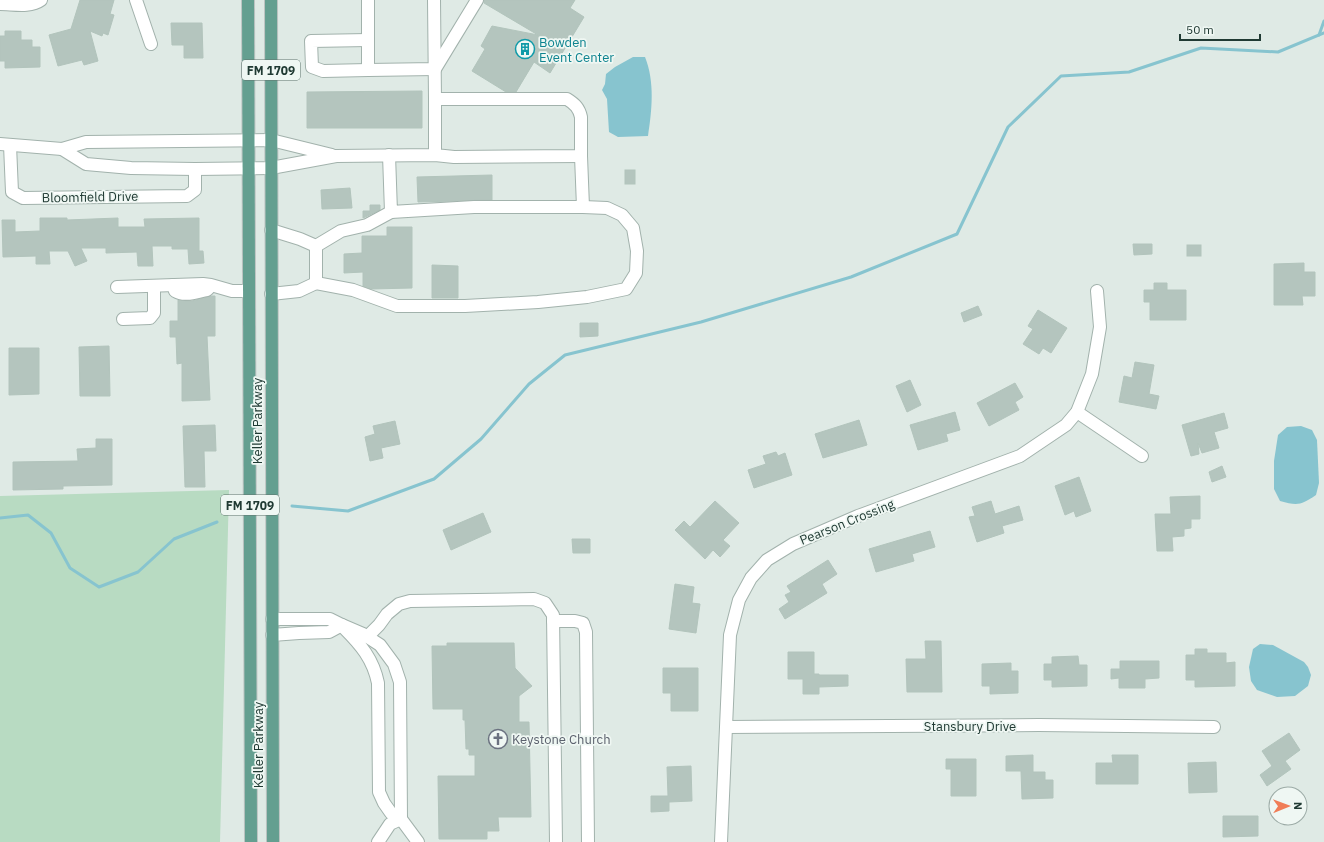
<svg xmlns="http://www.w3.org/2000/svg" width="1324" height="842" font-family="'IBM Plex Sans',sans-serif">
  <rect width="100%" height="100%" fill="#dfeae5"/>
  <path fill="#b8dbc2" d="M229,490L220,842H0V496Z"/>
  <g fill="#87c4cf">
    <path d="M633,57H645C655,82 652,110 648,136L618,137L609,132L607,99L602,90L605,84L606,74L615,67Z"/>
    <path d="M1301,426L1312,430L1317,440L1319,483L1316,495C1301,505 1298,506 1280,501L1274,489V461L1278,435L1287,427Z"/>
    <path d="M1260,644L1273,645L1304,662L1308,667L1311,675L1308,686L1295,696L1277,697L1257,690L1251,681L1249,667L1253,649Z"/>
  </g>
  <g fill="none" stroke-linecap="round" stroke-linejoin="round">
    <g stroke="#87c4cf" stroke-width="3">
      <path d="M1319,35L1324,21"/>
      <path d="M292,506L348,511L434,479L481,439L529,384L565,355L701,322L851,277L957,234L1008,127L1061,76L1129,72L1201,48L1278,52L1324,33"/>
      <path d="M0,518L28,515L51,533L70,568L99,587L138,572L174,539L217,522"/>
    </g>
  </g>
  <g fill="#b4c5be" stroke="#b2c4bc">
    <path d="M80,0H114L110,14L114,15L108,35L103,33L102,36L90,31L98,61L84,65L82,60L58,66L49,35L71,29Z"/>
    <path d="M484,0H575L570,8L584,17L550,73L534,62L516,92H506L472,71L485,49L481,46L492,26L538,35L484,3Z"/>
    <path d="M171,23H202L203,58H184V45H172Z"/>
    <path d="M5,31H21V40H32V47H40V67L5,68V61H0V36H5Z"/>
    <path d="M422,91V128H307V92Z"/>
    <rect x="625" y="170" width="10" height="14"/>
    <path d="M492,175V200L418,202L417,177Z"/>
    <path d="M350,188L352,208L322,209L321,190Z"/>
    <path d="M370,205H380V210L363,218V211H370Z"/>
    <path d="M40,218H67V220L118,218V227H145L144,219L199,218V251H203L204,263L189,264L188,249H172V246H152L153,266H138L137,252L106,253V248H81L87,261L75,266L68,251H49L50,264H36V256L3,257L2,220H15V232L40,231Z"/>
    <path d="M387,227H412V288L371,289L363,286V272L344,273V254L362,253V236H387Z"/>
    <path d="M1133,244H1152V254L1134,255Z"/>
    <rect x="1187" y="245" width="14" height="11"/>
    <path d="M1304,263V272H1315V296H1302L1303,305H1274V264Z"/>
    <path d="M432,265L458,266V298H432Z"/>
    <path d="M1154,283H1167V290H1186V320H1150V302H1144V290H1154Z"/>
    <path d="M212,296H215V336H207L210,400L182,401V363L177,364L176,337H170V321H178V300L192,301Z"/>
    <path d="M978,306L982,315L964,322L961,313Z"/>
    <path d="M1038,310L1067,328L1051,353L1043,348L1039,354L1023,344L1033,329L1028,326Z"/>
    <path d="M580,323H598V336L580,337Z"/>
    <path d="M109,346L110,396H80L79,347Z"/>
    <path d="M9,348H39V394L9,395Z"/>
    <path d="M1135,362L1154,365L1149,394L1159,396L1156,409L1119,402L1124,376L1132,378Z"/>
    <path d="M910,380L921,405L907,412L896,386Z"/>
    <path d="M1015,383L1023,397L1015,402L1019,410L989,426L977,403Z"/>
    <path d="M955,412L960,430L946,434L948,441L918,450L910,425Z"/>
    <path d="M1224,413L1228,428L1214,432L1219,448L1202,453L1198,443L1199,454L1191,456L1182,425Z"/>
    <path d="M859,420L867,445L823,458L815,434Z"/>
    <path d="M395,421L400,444L381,448L383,458L370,461L365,437L375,434L373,426Z"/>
    <path d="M215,425L216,451H204L205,487H185L183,426Z"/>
    <path d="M96,439H112V485L63,486V489L13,490V462L78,461L77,449L96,448Z"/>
    <path d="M776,452L778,456L785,453L792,475L754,488L748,470L766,464L763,456Z"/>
    <path d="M1222,466L1226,477L1212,482L1209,472Z"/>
    <path d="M1079,477L1091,511L1076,517L1074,511L1065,515L1055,486Z"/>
    <path d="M1200,496V519H1191V528L1184,529V536L1172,537L1173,551H1157L1155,514H1171L1170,497Z"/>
    <path d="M715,501L739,523L723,540L730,546L720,557L713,550L705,559L675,530L684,521L690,527Z"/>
    <path d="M991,501L995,514L1019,506L1023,520L1002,526L1004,533L977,542L969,517L975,516L972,507Z"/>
    <path d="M483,513L491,532L451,550L443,530Z"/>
    <path d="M930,531L935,547L912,554L914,561L876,572L869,549Z"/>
    <path d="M572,539H590V553H573Z"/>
    <path d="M828,560L837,574L822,584L827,593L785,619L779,609L789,602L785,595L791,592L787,586Z"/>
    <path d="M675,584L694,587L692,603L700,604L696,633L669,629Z"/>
    <path d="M925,641H941L942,692H907L906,659H926Z"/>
    <path d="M447,643H514L515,668L532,686L519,696V722H529L531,817H498L499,831H487V839H439L438,776H475V755H469V749H466L465,720H463V709H433L432,646H447Z"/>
    <path d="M1195,649H1207V653H1226V663L1235,662V686L1195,687V680H1186V655H1195Z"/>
    <path d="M788,652H814V674H819V675H848V686L819,687V694H803V679H788Z"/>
    <path d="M1078,656L1079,665H1087V686L1052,687V680H1044V664H1052V657Z"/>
    <path d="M1120,661H1159V678L1145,679V688H1119V678L1111,679V669H1120Z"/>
    <path d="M1011,663V671H1018V693L990,694V686H982V664Z"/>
    <path d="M663,668H698V711H671V693H663Z"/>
    <path d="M1289,733L1300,750L1285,761L1291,769L1267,786L1260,775L1272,766L1262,751Z"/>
    <path d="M1033,755V772H1045V780H1053V798L1022,799L1021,771H1006V756Z"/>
    <path d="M1112,755H1138V784H1096V763H1113Z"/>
    <path d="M946,759H976V796H951V769H946Z"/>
    <path d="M1216,762L1217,792L1189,793L1188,763Z"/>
    <path d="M691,766L692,801L669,802V811L651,812V796H668L667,767Z"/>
    <path d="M1223,816H1258V836L1223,837Z"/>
  </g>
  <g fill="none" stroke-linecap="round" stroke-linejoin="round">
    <g stroke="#a2b2ac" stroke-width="14">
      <g id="minor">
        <path d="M136,0L151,44"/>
        <path d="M368,0V70L435,69L477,0"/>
        <path d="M434,0L435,99"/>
        <path d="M0,4C13,4 30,8 41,0"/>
        <path d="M368,70L323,71L312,67L311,41L368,40"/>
        <path d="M0,144L62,149L86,142L271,140L332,155"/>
        <path d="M10,145L12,192L23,198L187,196L195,190V169"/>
        <path d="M62,149L86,164L131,168L195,169L271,168L336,156L435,155L454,157L581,156V117C579,108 575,104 567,99H435V155"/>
        <path d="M389,155L391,212L474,207H583L581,156"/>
        <path d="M271,230L300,239L316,246V283L299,291L271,294"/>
        <path d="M316,246L341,231L367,225L391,212"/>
        <path d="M316,283L353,290L397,306H465L538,302L587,297L626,289L636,273L637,251L633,228L622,215L607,208L583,207"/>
        <path d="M173,285L175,291C185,297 196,292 207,290L209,288"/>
        <path d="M117,287L203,284L211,285L232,291H249"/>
        <path d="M123,319L150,318L154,313V286"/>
        <path d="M1077,412L1142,456"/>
        <path d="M272,619H330L342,625L363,634L380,645L394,664L400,682L401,819"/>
        <path d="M553,621H575L583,623L586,632L588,842"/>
        <path d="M344,628C361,645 373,659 378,683L379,792L384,803L391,813L401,819L418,842"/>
        <path d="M272,635L299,633L329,632L342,625"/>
        <path d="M367,637L379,625L387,614L399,604L410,601L534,599L545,603L553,615L556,842"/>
        <path d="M727,727L1039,725L1214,727"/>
        <path d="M378,842L390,824L401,819"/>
        <path d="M721,842L730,635L739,600L751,578L767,560L793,544L858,516L1020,456L1066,425L1077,412L1092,374L1100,327L1097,291"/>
      </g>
    </g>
    <g stroke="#bcc4c2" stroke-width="14">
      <g id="major">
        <path d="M248,0L251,842"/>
        <path d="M271,0L273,842"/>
      </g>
    </g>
    <use href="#minor" stroke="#fff" stroke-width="12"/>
    <use href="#major" stroke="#649f90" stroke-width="12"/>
  </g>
  <defs>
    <g id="building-ring" transform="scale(1)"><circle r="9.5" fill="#eff7f3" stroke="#0f9aa8" stroke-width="1.5"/><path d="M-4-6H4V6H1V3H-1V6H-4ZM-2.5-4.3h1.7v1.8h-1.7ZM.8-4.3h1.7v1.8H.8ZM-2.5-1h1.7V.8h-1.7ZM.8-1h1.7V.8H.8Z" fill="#0f9aa8"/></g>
    <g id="church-ring" transform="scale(1)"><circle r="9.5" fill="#eff7f3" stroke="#6b7280" stroke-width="1.5"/><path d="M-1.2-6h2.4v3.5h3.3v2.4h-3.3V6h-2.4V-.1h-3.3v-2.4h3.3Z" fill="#6b7280"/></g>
  </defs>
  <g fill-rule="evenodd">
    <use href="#building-ring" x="525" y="49"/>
    <use href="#church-ring" x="498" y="739"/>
  </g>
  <g text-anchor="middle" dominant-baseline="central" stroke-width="3.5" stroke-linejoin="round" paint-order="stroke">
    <g fill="#eff7f3" stroke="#5e736d" stroke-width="1">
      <rect x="242" y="60" width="58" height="20" rx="3"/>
      <rect x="221" y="495" width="58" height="20" rx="3"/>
    </g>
    <g font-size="12" font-weight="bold" fill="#203a33">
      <text x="271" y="70">FM 1709</text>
      <text x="250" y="505">FM 1709</text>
    </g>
    <g font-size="13" fill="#0d838f" stroke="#eff7f3" text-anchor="start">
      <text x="539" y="42">Bowden<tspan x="539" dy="15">Event Center</tspan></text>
    </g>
    <g font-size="13" fill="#203a33" stroke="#eff7f3">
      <text transform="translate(90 197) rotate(-1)">Bloomfield Drive</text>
      <text transform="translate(257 421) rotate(-90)">Keller Parkway</text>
      <text transform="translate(847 522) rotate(-22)">Pearson Crossing</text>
      <text x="970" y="726">Stansbury Drive</text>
      <text transform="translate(258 745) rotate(-90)">Keller Parkway</text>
    </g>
    <g font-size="13" fill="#5b616d" stroke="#eff7f3" text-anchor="start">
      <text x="512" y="739">Keystone Church</text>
    </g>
  </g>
  <g transform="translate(1288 806) rotate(89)"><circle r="19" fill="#eff7f3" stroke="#9caba6"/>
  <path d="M0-3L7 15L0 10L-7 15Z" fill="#f07d57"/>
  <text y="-6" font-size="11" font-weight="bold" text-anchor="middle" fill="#203a33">N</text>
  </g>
  <path d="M1180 34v6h80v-6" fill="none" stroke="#203a33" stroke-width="2"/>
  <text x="1186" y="34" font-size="12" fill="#203a33" stroke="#eff7f3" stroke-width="3" paint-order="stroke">50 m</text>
</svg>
